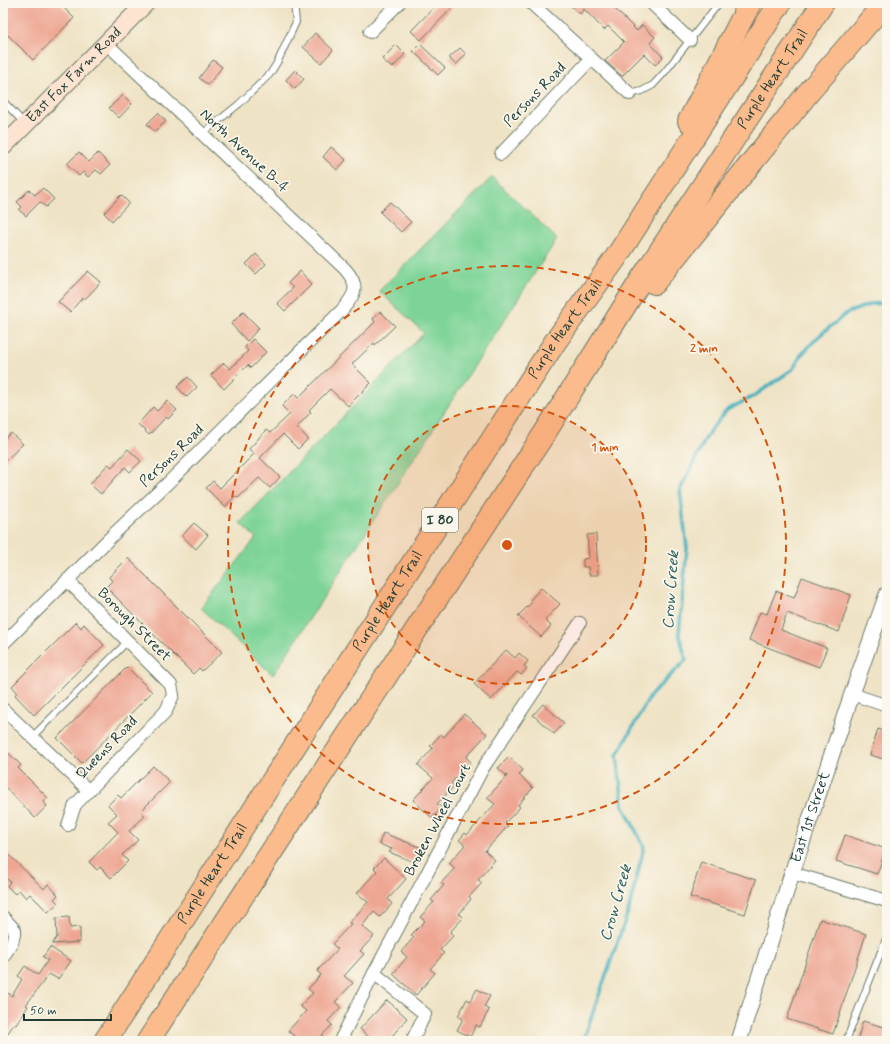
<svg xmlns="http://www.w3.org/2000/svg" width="890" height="1044" font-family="Mynerve,sans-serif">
  <rect width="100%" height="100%" fill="#fbf7ec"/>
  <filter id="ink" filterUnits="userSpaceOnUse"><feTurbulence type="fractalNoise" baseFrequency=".025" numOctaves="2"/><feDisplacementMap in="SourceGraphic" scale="8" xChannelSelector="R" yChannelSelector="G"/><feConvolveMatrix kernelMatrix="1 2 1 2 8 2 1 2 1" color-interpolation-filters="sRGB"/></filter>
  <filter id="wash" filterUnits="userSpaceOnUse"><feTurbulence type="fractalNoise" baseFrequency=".012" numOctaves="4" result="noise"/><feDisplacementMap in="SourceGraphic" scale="16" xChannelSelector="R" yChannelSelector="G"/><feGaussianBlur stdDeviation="0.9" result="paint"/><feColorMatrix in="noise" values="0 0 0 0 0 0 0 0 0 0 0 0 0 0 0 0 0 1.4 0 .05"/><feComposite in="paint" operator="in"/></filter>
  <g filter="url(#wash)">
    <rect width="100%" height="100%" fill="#efe3c5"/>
    <path fill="#7ed498" stroke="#4e8866" d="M492,177L557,239L273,675L201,608L256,538L240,523L424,333L379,291Z"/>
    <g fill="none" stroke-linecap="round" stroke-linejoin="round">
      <path stroke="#40afbd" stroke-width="3.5" d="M583,1041L629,909L644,847L623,805L617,755L651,695L686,660L679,634L687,548L680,490L709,432L727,410L754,396L793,369L801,355L819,336L847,313L871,304L887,303"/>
    </g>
    <g id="blocks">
      <g fill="#eea693">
        <path d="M3,3H59L74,18L33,60L8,35L3,41Z"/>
        <path d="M438,3H448L452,8L421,40L411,31Z"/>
        <path d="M568,3H609L637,31L642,25L655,37L650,43L663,57L655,65L644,54L622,76L605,61L624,42L608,26L604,30L584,9L580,14Z"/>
        <path d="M315,33L333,50L321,63L303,47Z"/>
        <path d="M420,44L445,68L438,75L413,51Z"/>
        <path d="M396,45L405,54L392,68L382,59Z"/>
        <path d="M460,48L466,54L456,65L449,58Z"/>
        <path d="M213,60L222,67L208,85L199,78Z"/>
        <path d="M295,70L304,79L295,89L286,80Z"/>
        <path d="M123,95L132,104L119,118L109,108Z"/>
        <path d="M158,113L166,121L155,132L147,124Z"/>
        <path d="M331,147L346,160L337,170L323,157Z"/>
        <path d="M79,152L89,162L98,153L110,165L101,174L96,170L88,177L83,172L79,176L67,164Z"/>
        <path d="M43,188L54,199L46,207L40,202L26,216L19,210L22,207L17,202L29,190L35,195Z"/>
        <path d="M121,195L129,203L112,221L104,213Z"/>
        <path d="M390,202L411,222L401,232L380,212Z"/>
        <path d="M256,254L266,264L256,274L246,264Z"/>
        <path d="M88,271L101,282L85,299L83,297L70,312L58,302Z"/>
        <path d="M300,271L312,284L285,311L277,303L293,288L288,283Z"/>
        <path d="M380,311L395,326L375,345L374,343L352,364L371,383L348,406L330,389L309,410L311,412L297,427L308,439L298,449L283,434L260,458L280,477L270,488L259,478L238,498L235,496L225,507L206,488L213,481L220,488L254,454L249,449L266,430L270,433L290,414L282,406L294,394L298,398L375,322L373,319Z"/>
        <path d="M243,312L259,328L247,341L231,324Z"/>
        <path d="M253,339L266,352L251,368L248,365L224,389L211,375L224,363L230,369L248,351L245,347Z"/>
        <path d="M188,377L197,387L187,397L177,387Z"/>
        <path d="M167,401L177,410L168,419L166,417L149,435L138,424L153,407L157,411Z"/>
        <path d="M11,433L23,444L3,463V440Z"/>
        <path d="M128,449L141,461L130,472L125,467L101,494L90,484L108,464L112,467Z"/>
        <path d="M194,523L208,535L196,549L182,536Z"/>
        <path d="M596,534L598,575H589L588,567H583V559L589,558L587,535Z"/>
        <path d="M128,558L222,652L202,671L199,668L193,674L106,587L112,581L109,577Z"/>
        <path d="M802,577L851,595L839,632L787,613L781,630L827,648L819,667L749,640L760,612L767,614L776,591L794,598Z"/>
        <path d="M541,588L560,604L545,620L551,626L541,637L518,616L532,602L530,600Z"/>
        <path d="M76,622L81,628L84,624L104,645L34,715L15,695L17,692L12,686Z"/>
        <path d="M506,650L515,658L519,653L528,661L524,666L527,668L521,675L517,672L491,700L474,684Z"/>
        <path d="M127,667L152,692L82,763L57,738Z"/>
        <path d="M543,704L564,723L554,734L533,715Z"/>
        <path d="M464,714L487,734L466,757L471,762L451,783L454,786L437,804L442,808L432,818L413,800L433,778L418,765L433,748L430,746L441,734L444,737Z"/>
        <path d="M878,729L887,732V760L870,755Z"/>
        <path d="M3,748L21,765L18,768L48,798L44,802L47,806L35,818L3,785Z"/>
        <path d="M509,757L523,770L519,775L533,788L518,805L520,807L505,823L508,826L485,851L495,860L478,880L482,883L469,897L471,899L459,914L463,918L450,932L453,936L440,950L444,953L430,969L435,973L416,995L393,974L407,957L401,952L414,937L411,935L425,921L420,917L434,902L431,900L444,885L441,883L455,868L449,863L465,845L459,840L465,833L467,835L495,804L487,798L507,776L498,768Z"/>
        <path d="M153,766L170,782L141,811L145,816L129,831L138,840L122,855L128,861L111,878L100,867L97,870L89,862L118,832L108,822L117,814L108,805L118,795L121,798Z"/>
        <path d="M383,833L422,848L416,863L389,852L392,849L379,844Z"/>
        <path d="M845,835L886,849L877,874L836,861Z"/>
        <path d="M3,849L44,889L48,884L58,895L54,899L58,903L48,912L30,894L26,898L19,890L15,894L7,886L10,882L3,875Z"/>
        <path d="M384,858L406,879L388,899L392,904L380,917L374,912L362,926L374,936L360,951L364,954L344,976L353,983L335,1002L341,1007L328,1021L332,1025L317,1041H300L288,1031L306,1011L300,1006L313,993L308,989L321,975L317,971L338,949L332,944L351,924L349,923L368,902L357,893L377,871L374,868Z"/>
        <path d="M701,862L756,880L745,914L690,897Z"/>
        <path d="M69,917L70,928L80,927V942L52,944L57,937L56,918Z"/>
        <path d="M820,919L866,934L833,1034L787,1019Z"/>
        <path d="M50,947L71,961L58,979L49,974L26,1005L28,1006L16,1025L14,1024L3,1040V1001L8,993L12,996L22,979L18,976L25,966L38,975L48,960L43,957Z"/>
        <path d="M477,989L490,996L484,1007L489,1010L480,1027L476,1025L470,1037L457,1030L463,1019L458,1016L467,999L470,1001Z"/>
        <path d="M387,1000L407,1018L392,1036L398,1041H373L360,1029Z"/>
        <path d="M863,1021L887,1028V1041H857Z"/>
      </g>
    </g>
  </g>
  <g filter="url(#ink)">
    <use href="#blocks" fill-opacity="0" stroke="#687767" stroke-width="1"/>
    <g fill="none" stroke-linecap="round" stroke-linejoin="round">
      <g stroke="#687767" stroke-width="8">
        <g id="service">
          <path d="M630,94L642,91L653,85L664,73L719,3"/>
          <path d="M3,101L24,123"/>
          <path d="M202,134L239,104L270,74L278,61L296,22L294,3"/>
          <path d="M32,737L128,641"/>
          <path d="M846,1041L887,936"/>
        </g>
      </g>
      <g stroke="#687767" stroke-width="14">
        <g id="minor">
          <path d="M531,3L630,94"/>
          <path d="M651,3L690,40"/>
          <path d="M370,32L399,3"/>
          <path d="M501,154L591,59"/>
          <path d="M67,580L171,685L173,695L166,711L75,805L68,825"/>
          <path d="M3,644L120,528L171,480L342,310C356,294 360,286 345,269L106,43"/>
          <path d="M852,694L887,706"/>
          <path d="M3,709L88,790"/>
          <path d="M792,873L887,901"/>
          <path d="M3,917L15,930L12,943L3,957"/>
          <path d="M374,973L425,1014L412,1041"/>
          <path d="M340,1041L374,973L483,768L580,623"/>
        </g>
      </g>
      <g stroke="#687767" stroke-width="17">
        <g id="tertiary">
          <path id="s1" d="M739,1041L792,873L852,694L887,594"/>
        </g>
      </g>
      <g stroke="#687767" stroke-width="19">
        <g id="secondary">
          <path id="s2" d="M3,147L146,3"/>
        </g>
      </g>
      <g stroke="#687767" stroke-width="24">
        <g id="motorway">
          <path d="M689,121L750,3"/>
          <path d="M654,283L808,93L885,3"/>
          <path id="s3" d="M105,1041L555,342L615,259L780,3"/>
          <path id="s4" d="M148,1041L546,431L641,280L823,3"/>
        </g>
      </g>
      <use href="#service" stroke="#fff" stroke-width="6"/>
      <use href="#minor" stroke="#fff" stroke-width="12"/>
      <use href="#tertiary" stroke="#fff" stroke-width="15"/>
      <use href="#secondary" stroke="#fde4d1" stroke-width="17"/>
      <use href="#motorway" stroke="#fbbb8c" stroke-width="22"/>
    </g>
  </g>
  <circle cx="507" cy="545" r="139" fill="#d45610" fill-opacity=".12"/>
  <g fill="none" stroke="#d45610" stroke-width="2" stroke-dasharray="7 5">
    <circle cx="507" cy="545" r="139"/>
    <circle cx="507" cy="545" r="279"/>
  </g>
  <g text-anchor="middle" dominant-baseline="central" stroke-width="3.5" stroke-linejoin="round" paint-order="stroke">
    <rect fill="#fbf7ec" stroke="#61756b" stroke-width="1" x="422" y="508" width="36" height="24" rx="3"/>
    <g font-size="14" font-weight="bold" fill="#1f3d34">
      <text x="440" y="520">I 80</text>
    </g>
    <g font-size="15" fill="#1f3d34" stroke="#fbf7ec">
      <text stroke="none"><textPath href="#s2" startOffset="101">East Fox Farm Road</textPath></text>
      <text stroke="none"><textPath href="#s4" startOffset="1147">Purple Heart Trail</textPath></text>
      <text transform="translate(535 95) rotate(-46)">Persons Road</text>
      <text transform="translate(244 151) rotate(43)">North Avenue B-4</text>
      <text stroke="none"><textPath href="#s3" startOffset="847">Purple Heart Trail</textPath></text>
      <text transform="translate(172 456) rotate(-44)">Persons Road</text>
      <text stroke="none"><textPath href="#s3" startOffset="523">Purple Heart Trail</textPath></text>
      <text transform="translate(134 625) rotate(45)">Borough Street</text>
      <text transform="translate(107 748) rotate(-46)">Queens Road</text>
      <text stroke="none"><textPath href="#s1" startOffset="235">East 1st Street</textPath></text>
      <text transform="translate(438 820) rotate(-62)">Broken Wheel Court</text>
      <text stroke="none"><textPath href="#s3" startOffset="199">Purple Heart Trail</textPath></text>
    </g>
    <g font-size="16" font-style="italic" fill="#295f5d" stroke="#fbf7ec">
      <text transform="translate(671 590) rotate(-86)">Crow Creek</text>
      <text transform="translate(616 903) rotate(-74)">Crow Creek</text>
    </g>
  </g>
  <circle cx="507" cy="545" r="6" fill="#d45610" stroke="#fbf7ec" stroke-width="2"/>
  <g font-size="12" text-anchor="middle" font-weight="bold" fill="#d45610" stroke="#fbf7ec" stroke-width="3.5" stroke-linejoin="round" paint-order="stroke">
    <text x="704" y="352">2 min</text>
    <text x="605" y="451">1 min</text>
  </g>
  <rect width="890" height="1044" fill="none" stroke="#fbf7ec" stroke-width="16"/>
  <path d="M24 1014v6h87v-6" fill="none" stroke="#1f3d34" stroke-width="2"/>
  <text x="30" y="1014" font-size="12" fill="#1f3d34" stroke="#fbf7ec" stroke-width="3" paint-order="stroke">50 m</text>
</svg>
